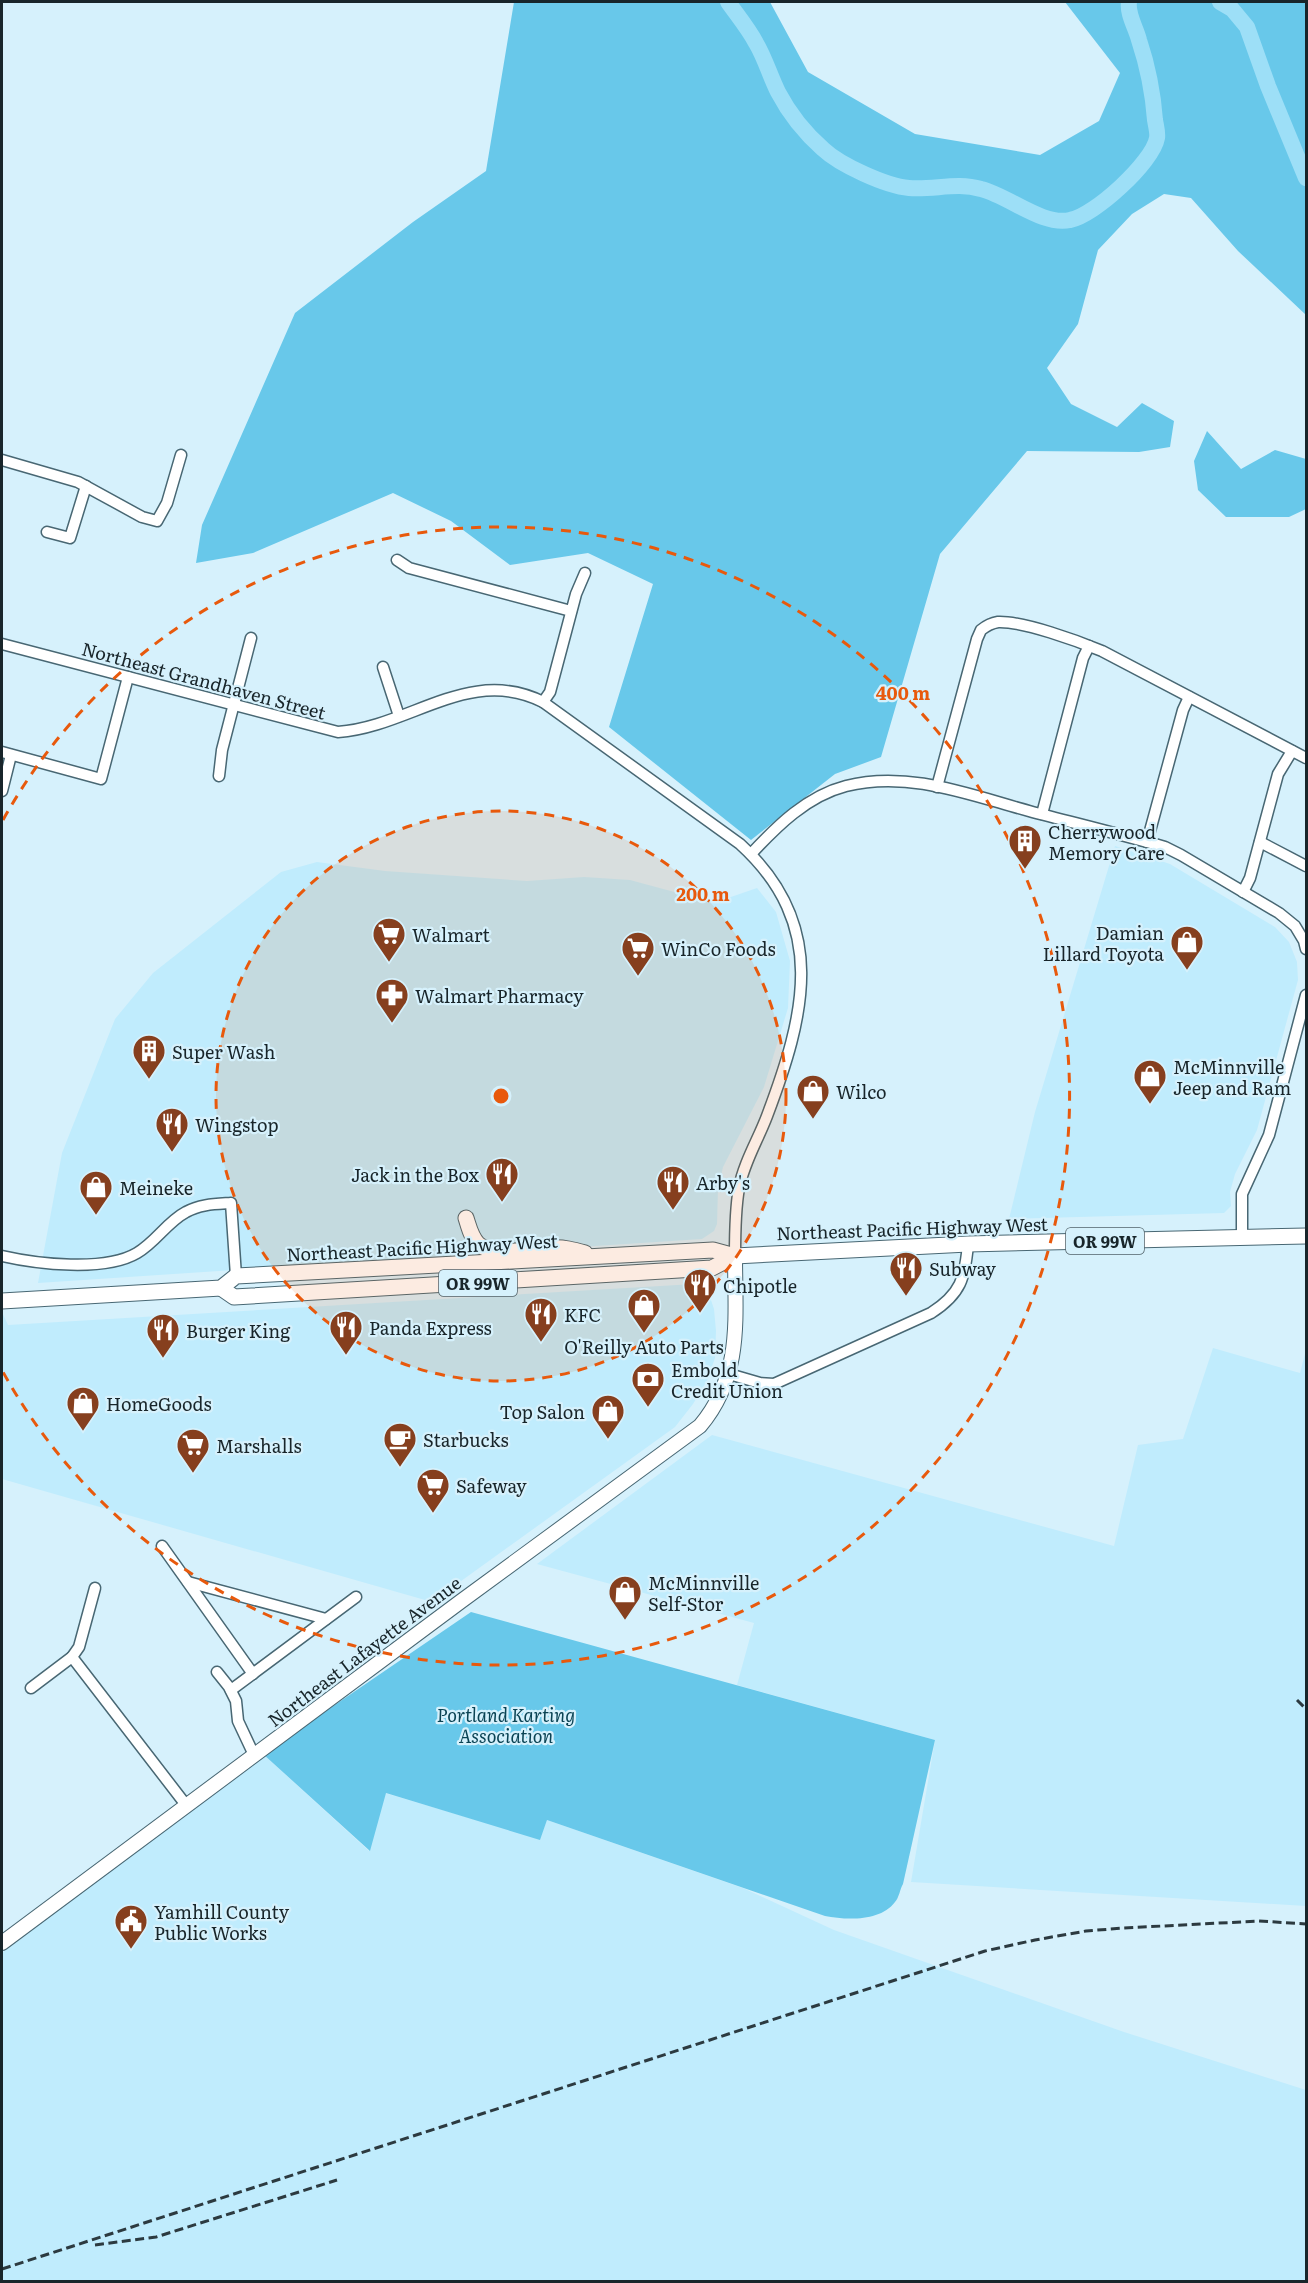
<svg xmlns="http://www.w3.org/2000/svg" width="1308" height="2283" font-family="Literata,serif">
  <rect width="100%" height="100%" fill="#d6f1fc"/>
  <g fill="#c0ecfd">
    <path d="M1115,846L1170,864L1275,927L1289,942L1297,962L1298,980L1257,1130L1235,1174L1230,1192L1231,1206L1224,1213L1009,1219L1035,1112Z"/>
    <path d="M317,862L385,871L527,881L584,877L630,880L704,900L725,899L757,888L776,912L790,961L788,1008L764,1087L723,1167L718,1189L717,1224L714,1231L702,1239L38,1283L62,1153L115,1019L153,973L281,872Z"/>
    <path d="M694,1284L702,1287L709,1294L714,1309L716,1331L715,1358L707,1381L693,1404L675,1427L432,1602L2,1479V1312L8,1325Z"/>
    <path d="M1213,1348L1300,1373L1306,1350V1906L911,1882L935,1740L737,1685L754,1623L537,1564L712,1435L1114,1546L1138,1445L1183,1439Z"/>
    <path d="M263,1754L369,1851L385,1793L540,1839L547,1820L743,1888L834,1930L1124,2032L1306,2090V2281L2,2282V1953Z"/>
  </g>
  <g fill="#68c8ea">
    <path d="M514,2H770L808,72L915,134L1040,155L1099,121L1120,73L1065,2H1306V315L1238,251L1191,198L1164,194L1132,214L1098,250L1078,324L1047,368L1071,404L1117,427L1142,403L1174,421L1170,447L1139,452L1027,451L940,554L881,757L835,774L751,840L609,727L653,584L588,553L510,565L451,521L393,493L253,553L196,563L202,525L295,313L413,222L486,171Z"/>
    <path d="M1207,431L1241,469L1275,450L1306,459V509L1289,517H1226L1198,490L1194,461Z"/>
    <path d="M471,1612L935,1740L903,1884C900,1889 899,1898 895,1902C880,1922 846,1920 825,1916L547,1820L540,1840L386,1793L370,1851L263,1754Z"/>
  </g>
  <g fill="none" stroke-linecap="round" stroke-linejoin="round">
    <g stroke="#9ddff7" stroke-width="16">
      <path d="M728,2C737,15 748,28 756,43C765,58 770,76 778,92C789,113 806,134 823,149C840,165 886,186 909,188C934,190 957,182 981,189C1009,196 1042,226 1070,220C1094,216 1153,162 1157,138C1158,133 1156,126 1155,120C1153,93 1148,67 1139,40C1136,28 1127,14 1129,2"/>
      <path d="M1220,2L1232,9L1247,27L1268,86L1306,178"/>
    </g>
    <g stroke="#486773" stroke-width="13">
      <g id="minor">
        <path d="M2,460L78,482L142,517L157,521L167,503L181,455"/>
        <path d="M47,532L70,538L86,486"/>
        <path d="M397,560L409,568L571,611"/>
        <path d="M2,644L338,732C410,727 470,665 543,702L740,844C829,925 805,1015 767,1116C758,1140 744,1162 739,1188C735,1210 735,1233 735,1256"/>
        <path d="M383,667L399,716"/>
        <path d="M543,702L550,692L576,594L585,573"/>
        <path d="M2,752L101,779L128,677"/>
        <path d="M219,776L222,750L251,638"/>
        <path d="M937,787L977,639L981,630C986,626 992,623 998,622C1023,621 1078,641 1102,651L1306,758"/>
        <path d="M2,791L11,755"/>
        <path d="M1042,814L1083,658L1089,646"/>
        <path d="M1147,842L1183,710L1189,697"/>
        <path d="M1260,842L1306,866"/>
        <path d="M751,854C777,826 807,796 846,786C908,770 970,795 1029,811C1074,823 1120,834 1165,847L1181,855L1279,913L1295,926L1304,941L1306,949"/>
        <path d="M1243,892L1250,878L1278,774L1292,751"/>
        <path d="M1242,1237V1194L1269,1135L1306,995"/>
        <path d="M2,1256C37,1264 105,1272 137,1253C156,1242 167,1222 186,1212C200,1204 216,1204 231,1203L236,1276"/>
        <path d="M729,1374L760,1383L774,1384L931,1313C961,1294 965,1278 968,1244"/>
        <path d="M162,1546L253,1674"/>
        <path d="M188,1582L326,1619"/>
        <path d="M72,1657L79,1647L95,1588"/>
        <path d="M217,1672L229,1687L236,1701L238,1721L254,1755"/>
        <path d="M31,1688L72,1657L186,1805"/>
        <path d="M231,1690L356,1597"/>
      </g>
    </g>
    <g stroke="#486773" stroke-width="16">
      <path id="major" d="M2,1943L460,1602L700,1426C743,1375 735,1318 735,1256"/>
    </g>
    <g stroke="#486773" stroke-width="17">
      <g id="highway">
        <path d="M466,1218C469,1227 471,1237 478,1244C493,1258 532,1248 552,1248C563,1247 574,1250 585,1253"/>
        <path d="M221,1288L234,1297L712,1268L735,1256"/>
        <path d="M2,1301L221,1288L236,1276L713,1250L735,1256L968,1244L1306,1236"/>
      </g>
    </g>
    <use href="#minor" stroke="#fff" stroke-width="10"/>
    <use href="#major" stroke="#fff" stroke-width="14"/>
    <use href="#highway" stroke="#fff" stroke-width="15"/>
    <g stroke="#2c3a40" stroke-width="3" stroke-dasharray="9 4.5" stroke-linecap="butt">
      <path d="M1297,1700L1306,1709"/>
      <path d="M95,2245L156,2237L337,2180"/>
      <path d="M2,2269L985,1951L1035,1940L1086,1931L1124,1928L1259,1921L1306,1924"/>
    </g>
  </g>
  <circle cx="501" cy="1096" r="285" fill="#e8590c" fill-opacity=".12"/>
  <g fill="none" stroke="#e8590c" stroke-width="3" stroke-dasharray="10 8">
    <circle cx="501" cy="1096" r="285"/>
    <path d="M3 820A569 569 0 1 1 3 1372"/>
  </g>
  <defs>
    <g id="building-pin" transform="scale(1.725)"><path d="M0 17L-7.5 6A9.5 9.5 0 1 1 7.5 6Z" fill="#863f1e" stroke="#d6f1fc"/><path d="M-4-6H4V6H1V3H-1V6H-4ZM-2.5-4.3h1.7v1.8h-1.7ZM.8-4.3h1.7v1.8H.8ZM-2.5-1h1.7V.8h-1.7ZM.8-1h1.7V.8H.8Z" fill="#fff"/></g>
    <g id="supermarket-pin" transform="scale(1.725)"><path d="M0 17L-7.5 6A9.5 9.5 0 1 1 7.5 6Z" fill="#863f1e" stroke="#d6f1fc"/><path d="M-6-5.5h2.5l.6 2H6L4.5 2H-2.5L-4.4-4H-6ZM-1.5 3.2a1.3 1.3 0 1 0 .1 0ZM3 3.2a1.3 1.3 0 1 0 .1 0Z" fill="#fff"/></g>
    <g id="shop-pin" transform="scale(1.725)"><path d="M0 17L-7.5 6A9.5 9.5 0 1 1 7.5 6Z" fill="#863f1e" stroke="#d6f1fc"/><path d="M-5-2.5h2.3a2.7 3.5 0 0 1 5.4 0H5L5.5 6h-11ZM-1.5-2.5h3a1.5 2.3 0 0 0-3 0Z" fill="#fff"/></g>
    <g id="pharmacy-pin" transform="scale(1.725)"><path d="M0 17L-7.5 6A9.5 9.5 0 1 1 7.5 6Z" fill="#863f1e" stroke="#d6f1fc"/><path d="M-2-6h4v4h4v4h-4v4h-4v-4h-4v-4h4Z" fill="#fff"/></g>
    <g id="restaurant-pin" transform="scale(1.725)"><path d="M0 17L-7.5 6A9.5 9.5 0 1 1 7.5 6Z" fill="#863f1e" stroke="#d6f1fc"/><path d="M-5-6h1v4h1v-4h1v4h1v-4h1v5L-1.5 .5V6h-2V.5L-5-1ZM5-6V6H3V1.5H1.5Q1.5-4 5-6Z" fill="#fff"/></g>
    <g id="bank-pin" transform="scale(1.725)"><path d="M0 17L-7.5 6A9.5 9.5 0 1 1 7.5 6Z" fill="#863f1e" stroke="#d6f1fc"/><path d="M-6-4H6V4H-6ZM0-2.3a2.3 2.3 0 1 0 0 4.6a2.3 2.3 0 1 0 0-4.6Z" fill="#fff"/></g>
    <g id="cafe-pin" transform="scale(1.725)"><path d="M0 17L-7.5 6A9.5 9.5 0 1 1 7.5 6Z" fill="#863f1e" stroke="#d6f1fc"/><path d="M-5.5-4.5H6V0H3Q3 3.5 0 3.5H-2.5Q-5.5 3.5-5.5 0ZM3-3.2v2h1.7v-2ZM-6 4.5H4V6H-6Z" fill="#fff"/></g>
    <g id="civic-pin" transform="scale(1.725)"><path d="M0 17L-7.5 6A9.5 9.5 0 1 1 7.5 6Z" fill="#863f1e" stroke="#d6f1fc"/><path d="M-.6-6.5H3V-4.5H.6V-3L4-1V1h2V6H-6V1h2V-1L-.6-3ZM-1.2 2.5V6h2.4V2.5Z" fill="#fff"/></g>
  </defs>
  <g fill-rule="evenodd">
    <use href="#building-pin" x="1025" y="841"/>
    <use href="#supermarket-pin" x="389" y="934"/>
    <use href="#shop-pin" x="1187" y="942"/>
    <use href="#supermarket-pin" x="638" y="948"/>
    <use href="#pharmacy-pin" x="392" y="995"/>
    <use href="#building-pin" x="149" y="1051"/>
    <use href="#shop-pin" x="1150" y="1076"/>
    <use href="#shop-pin" x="813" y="1091"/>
    <use href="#restaurant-pin" x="172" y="1124"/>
    <use href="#restaurant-pin" x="502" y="1174"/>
    <use href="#restaurant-pin" x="673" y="1182"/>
    <use href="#shop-pin" x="96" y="1187"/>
    <use href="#restaurant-pin" x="906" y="1268"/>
    <use href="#restaurant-pin" x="700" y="1285"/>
    <use href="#shop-pin" x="644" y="1305"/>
    <use href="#restaurant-pin" x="541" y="1314"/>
    <use href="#restaurant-pin" x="346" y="1327"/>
    <use href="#restaurant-pin" x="163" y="1330"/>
    <use href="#bank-pin" x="648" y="1379"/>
    <use href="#shop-pin" x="83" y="1403"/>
    <use href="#shop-pin" x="608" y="1411"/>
    <use href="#cafe-pin" x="400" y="1439"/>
    <use href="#supermarket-pin" x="193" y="1445"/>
    <use href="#supermarket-pin" x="433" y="1485"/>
    <use href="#shop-pin" x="625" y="1592"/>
    <use href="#civic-pin" x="131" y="1921"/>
  </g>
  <g text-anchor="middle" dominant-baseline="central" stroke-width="4.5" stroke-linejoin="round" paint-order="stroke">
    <g fill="#d6f1fc" stroke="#516269" stroke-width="1.5">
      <rect x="1066" y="1228" width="78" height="26" rx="4.5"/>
      <rect x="439" y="1270" width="78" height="26" rx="4.5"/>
    </g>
    <g font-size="16" font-weight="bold" fill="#18252a">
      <text x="1105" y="1241">OR 99W</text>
      <text x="478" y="1283">OR 99W</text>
    </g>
    <g font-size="18" fill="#18252a" stroke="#d6f1fc">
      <text transform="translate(204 680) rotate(15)">Northeast Grandhaven Street</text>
      <text transform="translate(912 1228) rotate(-2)">Northeast Pacific Highway West</text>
      <text transform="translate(422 1247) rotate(-3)">Northeast Pacific Highway West</text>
      <text transform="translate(364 1651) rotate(-37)">Northeast Lafayette Avenue</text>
    </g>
    <g font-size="18" fill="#18252a" stroke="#d6f1fc" text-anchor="start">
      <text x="1048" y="831">Cherrywood<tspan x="1048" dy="21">Memory Care</tspan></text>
      <text x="1164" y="932" text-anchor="end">Damian<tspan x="1164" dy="21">Lillard Toyota</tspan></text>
      <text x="412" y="934">Walmart</text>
      <text x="661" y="948">WinCo Foods</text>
      <text x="415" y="995">Walmart Pharmacy</text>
      <text x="172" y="1051">Super Wash</text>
      <text x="1173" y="1066">McMinnville<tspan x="1173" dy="21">Jeep and Ram</tspan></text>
      <text x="836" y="1091">Wilco</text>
      <text x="195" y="1124">Wingstop</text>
      <text x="479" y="1174" text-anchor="end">Jack in the Box</text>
      <text x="696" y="1182">Arby's</text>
      <text x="119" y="1187">Meineke</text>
      <text x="929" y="1268">Subway</text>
      <text x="723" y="1285">Chipotle</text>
      <text x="564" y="1314">KFC</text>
      <text x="369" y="1327">Panda Express</text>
      <text x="186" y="1330">Burger King</text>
      <text x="644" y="1346" text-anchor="middle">O'Reilly Auto Parts</text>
      <text x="671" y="1369">Embold<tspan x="671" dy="21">Credit Union</tspan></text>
      <text x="106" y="1403">HomeGoods</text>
      <text x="585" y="1411" text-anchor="end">Top Salon</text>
      <text x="423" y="1439">Starbucks</text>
      <text x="216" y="1445">Marshalls</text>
      <text x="456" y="1485">Safeway</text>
      <text x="648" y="1582">McMinnville<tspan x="648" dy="21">Self-Stor</tspan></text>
      <text x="154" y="1911">Yamhill County<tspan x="154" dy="21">Public Works</tspan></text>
    </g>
    <g font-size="18" font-style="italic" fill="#0a4354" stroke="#d6f1fc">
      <text x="506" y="1714">Portland Karting<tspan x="506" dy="21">Association</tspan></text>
    </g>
  </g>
  <circle cx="501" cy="1096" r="9" fill="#e8590c" stroke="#d6f1fc" stroke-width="3"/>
  <g font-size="18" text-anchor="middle" font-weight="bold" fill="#e8590c" stroke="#d6f1fc" stroke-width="4.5" stroke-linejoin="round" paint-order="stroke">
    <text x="903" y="700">400 m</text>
    <text x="703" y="901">200 m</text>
  </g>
  <rect width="1308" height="2283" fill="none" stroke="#18252a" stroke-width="6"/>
</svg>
